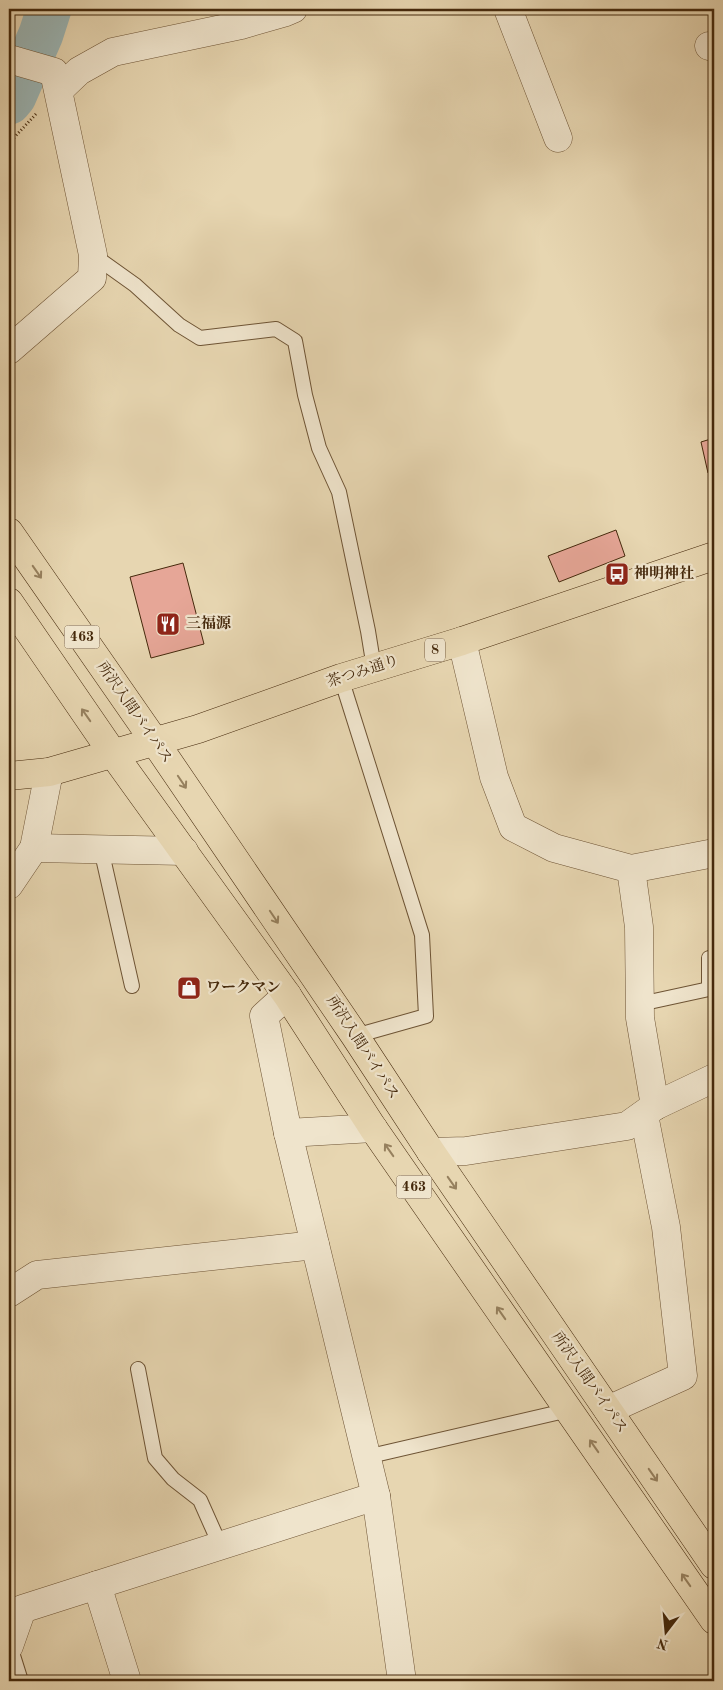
<svg xmlns="http://www.w3.org/2000/svg" width="723" height="1690" font-family="'Old Standard TT','Noto Serif JP',serif">
  <rect width="100%" height="100%" fill="#e7d6b1"/>
  <filter id="stains"><feTurbulence type="fractalNoise" baseFrequency=".004" numOctaves="4"/><feColorMatrix values="0 0 0 0 .2 0 0 0 0 .09 0 0 0 0 .02 0 0 0 .5 -.17"/></filter>
  <radialGradient id="worn" r=".72"><stop offset=".6" stop-color="#630" stop-opacity="0"/><stop offset="1" stop-color="#630" stop-opacity=".3"/></radialGradient>
  <g fill="none" stroke-linecap="round" stroke-linejoin="round">
    <path stroke="#9bb6b6" stroke-width="45" d="M9,102L14,96L41,34L49,9"/>
  </g>
  <g fill="#e6a697" stroke="#45290c">
    <path d="M714,438V471L708,473L701,442Z"/>
    <path d="M616,530L625,556L559,582L548,556Z"/>
    <path d="M183,563L204,644L151,658L130,577Z"/>
  </g>
  <g fill="none" stroke-linecap="round" stroke-linejoin="round">
    <g stroke="#6e5435" stroke-width="16">
      <g id="lane">
        <path d="M93,255L135,285L179,325L200,338L276,329L295,341L305,395L319,448L339,492L368,631L374,668"/>
        <path d="M341,678L422,935L426,1016L355,1036"/>
        <path d="M101,849L132,986"/>
        <path d="M640,1004L709,989V958L714,957"/>
        <path d="M138,1369L155,1458L173,1479L200,1500L220,1545"/>
        <path d="M366,1457L569,1410"/>
        <path d="M10,1646L21,1681"/>
      </g>
    </g>
    <g stroke="#6e5435" stroke-width="29">
      <g id="street">
        <path d="M508,9L558,138"/>
        <path d="M709,46L714,47"/>
        <path d="M9,59L54,72L93,255L92,278L9,350"/>
        <path d="M59,90L79,71L113,52L241,25L286,12L293,9"/>
        <path d="M462,641L494,777L513,827L554,848L631,869L714,853"/>
        <path d="M34,848L184,851"/>
        <path d="M631,869L639,927L640,1018L655,1106"/>
        <path d="M9,885L34,848L49,772"/>
        <path d="M287,995L264,1016L288,1133L376,1496L402,1681"/>
        <path d="M288,1133L373,1128"/>
        <path d="M431,1152L466,1151L627,1126L655,1106L714,1078"/>
        <path d="M9,1293L37,1275L315,1245"/>
        <path d="M608,1410L683,1376L666,1227L644,1115"/>
        <path d="M97,1585L127,1681"/>
        <path d="M9,1646L22,1609L376,1496"/>
      </g>
    </g>
    <g stroke="#45290c" stroke-width="29">
      <path id="primary" d="M9,776L49,772L198,729L341,678L462,641L714,556"/>
    </g>
    <g stroke="#45290c" stroke-width="29">
      <g id="highway">
        <path d="M9,532L155,742L355,1036L431,1152L714,1565"/>
        <path d="M9,602L114,755L287,995L373,1128L714,1620"/>
      </g>
    </g>
    <path stroke="#45290c" stroke-width="3" stroke-dasharray="1 2.5" stroke-linecap="butt" d="M9,143L36,114"/>
    <use href="#lane" stroke="#efe4cc" stroke-width="14"/>
    <use href="#street" stroke="#efe4cc" stroke-width="28"/>
    <use href="#primary" stroke="#e7d6b1" stroke-width="28"/>
    <use href="#highway" stroke="#e7d6b1" stroke-width="28"/>
  </g>
  <defs><path id="oneway-shaft" d="M-6 0H5M1.5-3L5.5 0L1.5 3" fill="none" stroke-width="1.6" stroke-linecap="round" stroke-linejoin="round" transform="scale(1.25)"/></defs>
  <g stroke="#96805e">
    <use href="#oneway-shaft" transform="translate(37 572) rotate(55)"/>
    <use href="#oneway-shaft" transform="translate(86 715) rotate(-125)"/>
    <use href="#oneway-shaft" transform="translate(182 782) rotate(56)"/>
    <use href="#oneway-shaft" transform="translate(274 917) rotate(56)"/>
    <use href="#oneway-shaft" transform="translate(389 1150) rotate(-125)"/>
    <use href="#oneway-shaft" transform="translate(452 1183) rotate(55)"/>
    <use href="#oneway-shaft" transform="translate(501 1313) rotate(-125)"/>
    <use href="#oneway-shaft" transform="translate(594 1446) rotate(-125)"/>
    <use href="#oneway-shaft" transform="translate(653 1475) rotate(55)"/>
    <use href="#oneway-shaft" transform="translate(686 1580) rotate(-125)"/>
  </g>
  <defs>
    <g id="bus-square" transform="scale(1.25)"><rect x="-9" y="-9" width="18" height="18" rx="4" fill="#8f2418" stroke="#efe4cc"/><path d="M-5-6H5V4H4V6H2V4H-2V6H-4V4H-5ZM-3.5-4V0h7V-4ZM-3.5 1.2v1.5H-2V1.2ZM2 1.2v1.5H3.5V1.2Z" fill="#fff"/></g>
    <g id="restaurant-square" transform="scale(1.25)"><rect x="-9" y="-9" width="18" height="18" rx="4" fill="#8f2418" stroke="#efe4cc"/><path d="M-5-6h1v4h1v-4h1v4h1v-4h1v5L-1.5 .5V6h-2V.5L-5-1ZM5-6V6H3V1.5H1.5Q1.5-4 5-6Z" fill="#fff"/></g>
    <g id="shop-square" transform="scale(1.25)"><rect x="-9" y="-9" width="18" height="18" rx="4" fill="#8f2418" stroke="#efe4cc"/><path d="M-5-2.5h2.3a2.7 3.5 0 0 1 5.4 0H5L5.5 6h-11ZM-1.5-2.5h3a1.5 2.3 0 0 0-3 0Z" fill="#fff"/></g>
  </defs>
  <g fill-rule="evenodd">
    <use href="#bus-square" x="617" y="574"/>
    <use href="#restaurant-square" x="168" y="624"/>
    <use href="#shop-square" x="189" y="988"/>
  </g>
  <g text-anchor="middle" dominant-baseline="central" stroke-width="4.5" stroke-linejoin="round" paint-order="stroke">
    <g fill="#efe4cc" stroke="#786146" stroke-width="1">
      <rect x="64.5" y="625.5" width="35" height="23" rx="4"/>
      <rect x="425" y="638.5" width="20" height="23" rx="4"/>
      <rect x="396.5" y="1175.5" width="35" height="23" rx="4"/>
    </g>
    <g font-size="14" font-weight="bold" fill="#45290c">
      <text x="82" y="637">463</text>
      <text x="435" y="650">8</text>
      <text x="414" y="1187">463</text>
    </g>
    <g font-size="15" font-weight="bold" fill="#45290c" stroke="#efe4cc" text-anchor="start">
      <text x="634" y="574">神明神社</text>
      <text x="186" y="624">三福源</text>
      <text x="206" y="988">ワークマン</text>
    </g>
    <g font-size="15" fill="#45290c" stroke="#efe4cc">
      <text transform="translate(363 672) rotate(-18)">茶つみ通り</text>
      <text transform="translate(134 713) rotate(55)">所沢入間バイパス</text>
      <text transform="translate(362 1048) rotate(57)">所沢入間バイパス</text>
      <text transform="translate(589 1383) rotate(55)">所沢入間バイパス</text>
    </g>
  </g>
  <rect width="723" height="1690" fill="none" stroke="#e7d6b1" stroke-width="30"/>
  <rect x="10" y="10" width="703" height="1670" fill="none" stroke="#45290c" stroke-width="2.5"/>
  <rect x="15" y="15" width="693" height="1660" fill="none" stroke="#45290c"/>
  <g transform="translate(666 1632) rotate(196)" stroke="#efe4cc" stroke-width="4" paint-order="stroke">
  <path d="M0-4L9 19L0 12L-9 19Z" fill="#45290c"/>
  <text y="-8" font-size="14" font-weight="bold" text-anchor="middle" fill="#45290c">N</text>
  </g>
  <rect width="100%" height="100%" filter="url(#stains)"/>
  <rect width="100%" height="100%" fill="url(#worn)"/>
</svg>
